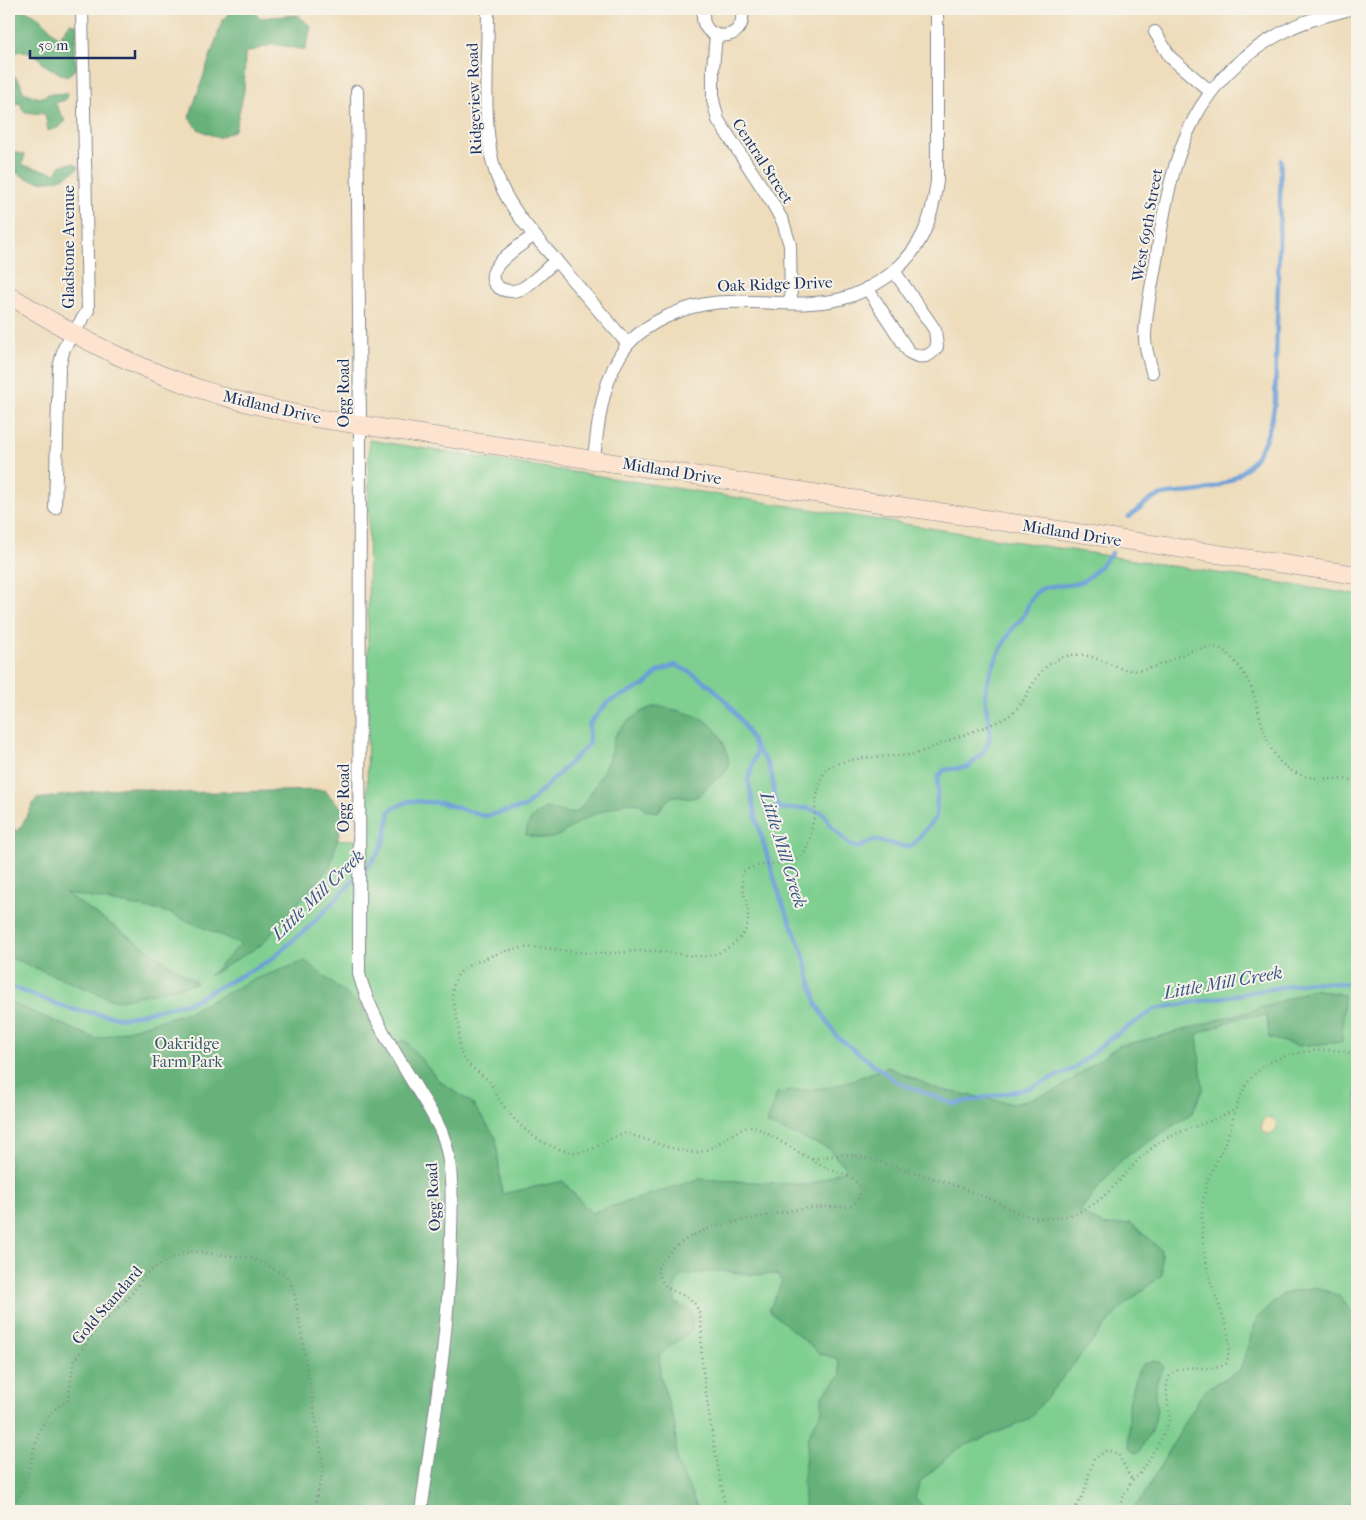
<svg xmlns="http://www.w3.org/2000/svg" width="1366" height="1520" font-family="'IM FELL French Canon',serif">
  <rect width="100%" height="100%" fill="#f7f3e8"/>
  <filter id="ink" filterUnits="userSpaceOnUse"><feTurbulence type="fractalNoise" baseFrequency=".02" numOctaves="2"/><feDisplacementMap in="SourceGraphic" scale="10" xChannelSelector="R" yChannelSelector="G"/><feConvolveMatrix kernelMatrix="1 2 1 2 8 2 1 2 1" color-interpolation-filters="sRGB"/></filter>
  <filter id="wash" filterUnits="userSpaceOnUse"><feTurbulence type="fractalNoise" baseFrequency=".0096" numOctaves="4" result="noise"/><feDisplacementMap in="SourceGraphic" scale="20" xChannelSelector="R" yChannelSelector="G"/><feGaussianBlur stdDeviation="1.12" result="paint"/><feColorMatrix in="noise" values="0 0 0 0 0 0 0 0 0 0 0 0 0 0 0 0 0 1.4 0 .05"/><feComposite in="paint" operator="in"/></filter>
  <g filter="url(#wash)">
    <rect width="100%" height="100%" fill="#eedcba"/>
    <path fill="#7ecf90" stroke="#4c7f77" d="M369,440L1357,595V1511H9V835L367,840Z"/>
    <g fill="#66b27a" stroke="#40706c">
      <path d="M9,9C37,9 40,19 59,38L70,23L78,26L74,54L77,68L66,77L43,64L39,57L23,51L16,52L9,70L20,82L23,92L39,98L49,94L68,93L65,100L55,103L65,121L60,127L48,131L45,114L24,112L20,103L9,105Z"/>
      <path d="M235,9H250L261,18L298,15L311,27L305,50L274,44L245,53L244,91L235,130L218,138L198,129L189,118L223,19Z"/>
      <path d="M9,145L11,151L25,155L22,165L56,173L61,165L73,163L79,167C65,182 35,187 18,173L9,176Z"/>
      <path d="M660,706C690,715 713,714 725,747C733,769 728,772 710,784C705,787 702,795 696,797C677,803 677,784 658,812L646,810L641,804L627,802L590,816L556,837L545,839L526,835C527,820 534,815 546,808C554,809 566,814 573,813C585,811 605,767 610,756C613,749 612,740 616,734C627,721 643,707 660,706Z"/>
      <path d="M128,787L173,793L324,790L345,811L330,867L261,945L209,976L241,944L167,912L65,893L197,983L116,1001L9,957V824L18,832L36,799Z"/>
      <path d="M305,961L361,1006L382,1047L405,1040L439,1081L472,1103L496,1138L502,1194L563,1181L591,1213L699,1179L809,1185L846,1169L828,1148L767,1124L777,1093L832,1087L888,1067L937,1089L1015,1104L1059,1089L1118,1046L1161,1036L1271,1005L1313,989L1344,995L1342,1042L1299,1046L1269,1038L1267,1016H1244L1197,1034L1203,1089L1192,1113L1121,1160L1079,1212L1106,1226L1131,1223L1161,1250L1162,1275L1127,1303L1110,1320L1028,1420L957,1449L921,1481L915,1497L926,1511H805L803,1482L808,1436L822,1410V1395L841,1375L838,1359L819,1353L769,1310L782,1282L777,1274L759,1275L722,1271L681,1275L675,1286V1303C691,1310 695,1312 692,1330L659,1355L660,1375L675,1425L677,1462L699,1511H9V1002L97,1039L189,1012L250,981Z"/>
      <path d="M1315,1287L1338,1295L1357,1318V1511H1131L1143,1497L1204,1390L1240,1370L1257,1318L1283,1294Z"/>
      <path d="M1153,1361L1160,1362L1164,1367C1150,1389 1159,1394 1156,1416C1155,1429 1144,1441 1139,1452L1135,1453L1130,1447L1129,1440V1403L1138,1371L1145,1363Z"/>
    </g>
    <circle fill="#eeda9e" stroke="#84847e" cx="1269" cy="1126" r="8"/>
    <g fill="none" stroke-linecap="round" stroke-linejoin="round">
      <g stroke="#6c9fd7" stroke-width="4.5">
        <path d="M1129,517C1137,510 1145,503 1154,498C1168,491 1185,494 1200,491C1249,481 1269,448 1275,401L1281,160"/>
        <path d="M757,750C766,759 772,770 773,783C774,793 772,801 781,809L806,808L823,813L832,827L849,844L858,848L874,840L905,847L913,845L936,817L938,777L944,770L969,767C973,761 984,753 986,748C996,727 982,708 986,688C990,668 1002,646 1012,629C1015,624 1020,622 1023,617C1028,609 1027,603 1035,594C1046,581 1066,589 1081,582C1092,577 1103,562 1112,553"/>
        <path d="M362,872C385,849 385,842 390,810L409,801L442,803L485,816L525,807L589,744V724L608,702L645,685L658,672L675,665C715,681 739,712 757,750L748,780L757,822L781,900L802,950L817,1005L837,1037L897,1082L954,1104L1030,1088L1073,1069L1111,1038L1155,1009L1310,982L1357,984"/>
        <path d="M9,986L70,1009L123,1018L190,1002L269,961L309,927L357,877"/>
      </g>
    </g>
  </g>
  <g filter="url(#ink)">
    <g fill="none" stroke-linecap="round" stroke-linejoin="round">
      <g stroke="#84868c" stroke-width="14">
        <g id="street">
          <path d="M488,9C488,54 482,121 493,164C503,203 533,234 559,264C582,291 605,318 628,344"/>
          <path d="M704,9C695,45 751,44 741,9"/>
          <path d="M1155,32L1170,57L1211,92"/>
          <path d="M716,35L713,68V100L718,120L773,204L783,222L790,245L791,303"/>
          <path d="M357,91L360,426L359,974C370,1015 395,1052 417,1089C427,1106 439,1122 445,1142C453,1171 452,1203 451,1232C450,1326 434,1419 421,1511"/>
          <path d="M534,235C522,245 503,255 495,269C485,287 509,296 523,288C535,281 546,269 556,260"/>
          <path d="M867,288L909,352C920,359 929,358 937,347L935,330L894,271"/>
          <path d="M1152,372C1150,361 1144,347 1145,335C1146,306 1154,277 1158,248C1173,150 1195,75 1291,28C1308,19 1330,15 1349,9"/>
          <path d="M594,459C598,420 603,376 628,344C639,332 654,322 668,316C730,287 780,313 841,299C857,295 875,285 888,276C921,251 932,221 937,181V9"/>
          <path d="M55,508L59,368L64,348L88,310L82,9"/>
        </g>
      </g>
      <g stroke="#84868c" stroke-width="19">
        <path id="secondary" d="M9,295C73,336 145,373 219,395C250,405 283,411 315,418L1357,575"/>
      </g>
      <g stroke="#84868c" stroke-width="2.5" stroke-dasharray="1 4" stroke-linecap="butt">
        <path d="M812,1159L843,1154L858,1156C901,1168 944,1180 985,1197C1004,1204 1021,1218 1042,1218C1059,1219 1078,1214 1092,1205C1117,1189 1132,1161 1156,1145C1180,1128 1211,1124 1236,1109"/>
        <path d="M9,1507C35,1487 28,1435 52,1412C57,1407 63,1404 68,1400L74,1361L95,1331L129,1297L146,1274L165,1261L191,1251L250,1258L264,1263L289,1278L295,1296L324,1468L313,1511"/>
        <path d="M726,1511C717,1462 708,1413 702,1363C700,1347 704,1325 698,1310C689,1287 664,1300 657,1269C679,1232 716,1225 755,1218C774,1214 792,1210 811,1208C821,1206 841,1208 850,1206C857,1203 860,1195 862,1188L852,1178L826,1168L754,1126C734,1127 719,1148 699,1152C682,1155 643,1137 624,1133C606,1138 592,1155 572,1152C543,1149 515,1124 500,1101C495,1094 494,1087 489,1081C481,1073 466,1066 462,1055C458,1048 459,1037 459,1029C456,1008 444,985 464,969C472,963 482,960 491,956C534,939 554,953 595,953C615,954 635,950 656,951C671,952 698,959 712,955C724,952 739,942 745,931C755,911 738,891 743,872C758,860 788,867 802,855C816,843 812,788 827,768C853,755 882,758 909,755C922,753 936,746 948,741C967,733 987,727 1005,718C1033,704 1028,664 1071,655C1096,651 1116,674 1141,670C1169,666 1190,643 1220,648C1233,657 1242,669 1249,683C1263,712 1261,757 1296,773C1313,781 1338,778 1357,780"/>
        <path d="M1074,1511L1084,1493L1093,1460L1107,1450L1118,1454L1132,1480"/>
        <path d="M1116,1511L1132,1480L1139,1475C1147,1461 1166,1435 1169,1420C1171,1404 1158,1378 1178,1370C1194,1363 1211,1374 1227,1363C1234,1331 1220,1312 1211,1283C1205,1263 1202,1240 1202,1219C1202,1178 1216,1167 1229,1133C1232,1126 1233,1118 1235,1111C1247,1072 1266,1058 1305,1052C1322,1049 1341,1049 1357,1055"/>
      </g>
      <use href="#street" stroke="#fff" stroke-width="12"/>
      <use href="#secondary" stroke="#fde4d1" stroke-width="18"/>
    </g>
  </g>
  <g text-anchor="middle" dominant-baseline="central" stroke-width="4" stroke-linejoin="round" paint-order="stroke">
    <g font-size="16" fill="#1b2f5e" stroke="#f7f3e8">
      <text transform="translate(474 99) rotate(-92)">Ridgeview Road</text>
      <text transform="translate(763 161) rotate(57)">Central Street</text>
      <text transform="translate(1147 225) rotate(-80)">West 69th Street</text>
      <text transform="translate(68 247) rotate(-90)">Gladstone Avenue</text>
      <text transform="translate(775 284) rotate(-2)">Oak Ridge Drive</text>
      <text transform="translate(343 393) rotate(-90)">Ogg Road</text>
      <text transform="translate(272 407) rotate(13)">Midland Drive</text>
      <text transform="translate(672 471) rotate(9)">Midland Drive</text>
      <text transform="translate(1072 533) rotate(9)">Midland Drive</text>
      <text transform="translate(343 798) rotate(-90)">Ogg Road</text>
      <text transform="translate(433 1197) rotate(-93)">Ogg Road</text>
      <text transform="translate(107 1305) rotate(-49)">Gold Standard</text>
    </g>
    <g font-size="16" fill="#34576a" stroke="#f7f3e8">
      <text x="187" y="1043">Oakridge<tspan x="187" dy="18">Farm Park</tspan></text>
    </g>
    <g font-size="18" font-style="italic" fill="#375688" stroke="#f7f3e8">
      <text transform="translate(783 850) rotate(73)">Little Mill Creek</text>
      <text transform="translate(318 895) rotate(-44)">Little Mill Creek</text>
      <text transform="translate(1223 983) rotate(-10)">Little Mill Creek</text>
    </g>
  </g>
  <rect width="1366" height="1520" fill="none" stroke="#f7f3e8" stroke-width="30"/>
  <path d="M30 50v8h105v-8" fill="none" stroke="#1b2f5e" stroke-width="2.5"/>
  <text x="38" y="50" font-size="15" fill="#1b2f5e" stroke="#f7f3e8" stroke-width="4" paint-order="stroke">50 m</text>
</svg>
